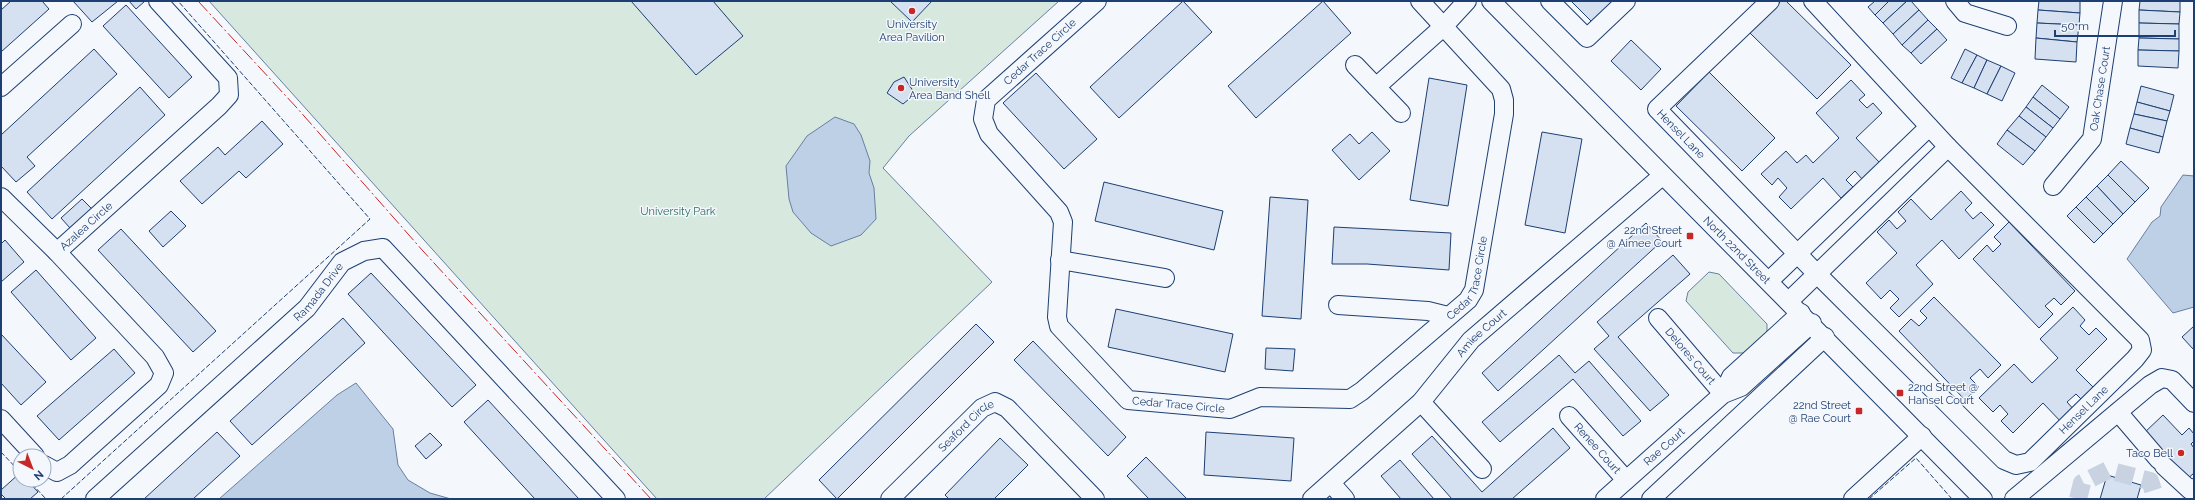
<svg xmlns="http://www.w3.org/2000/svg" width="2195" height="500" font-family="Raleway,sans-serif">
  <rect width="100%" height="100%" fill="#f4f7fb"/>
  <g fill="#d7e8df" stroke="#687fa3">
    <path d="M209,1H1059L909,136L883,168L992,282L764,499H657Z"/>
    <path d="M1709,272L1719,274L1767,324V332L1745,353H1733L1686,301L1688,292Z"/>
  </g>
  <g fill="#bed0e5" stroke="#687fa3">
    <path d="M835,117L854,124L861,135L870,161L869,173L874,188L876,219L861,235L831,246L811,233L793,212L789,199L786,166L807,136Z"/>
    <path d="M2183,175L2194,176V307L2173,313L2127,259L2152,222L2160,216L2161,207Z"/>
    <path d="M356,383L393,429L398,465L408,480L430,493L451,499H219L337,395Z"/>
  </g>
  <g fill="#d5e0f0" stroke="#1d3f73">
    <path d="M11,1H42L49,9L1,52V10Z"/>
    <path d="M73,1H118L92,22Z"/>
    <path d="M129,1H145L136,9Z"/>
    <path d="M631,1H713L743,36L696,75Z"/>
    <path d="M890,1H932L912,22Z"/>
    <path d="M1183,1L1212,32L1119,118L1090,87Z"/>
    <path d="M1323,1L1351,33L1256,118L1228,86Z"/>
    <path d="M1571,1H1616L1593,23Z"/>
    <path d="M1781,1H1786L1851,65L1817,99L1750,33Z"/>
    <path d="M1875,1H1889L1875,15L1868,7Z"/>
    <path d="M1889,1H1907L1883,23L1875,15Z"/>
    <path d="M1907,1H1911L1919,10L1893,34L1883,23Z"/>
    <path d="M2039,1H2080V13L2038,10Z"/>
    <path d="M2140,1H2180V12L2139,10Z"/>
    <path d="M126,5L192,77L169,98L103,26Z"/>
    <path d="M1919,10L1928,20L1902,45L1893,34Z"/>
    <path d="M2038,10L2080,13L2079,25L2037,23Z"/>
    <path d="M2139,10L2180,12L2179,24L2139,23Z"/>
    <path d="M1928,20L1937,29L1911,53L1902,45Z"/>
    <path d="M2037,23L2079,25L2077,42L2036,38Z"/>
    <path d="M2139,23L2179,24V39L2139,38Z"/>
    <path d="M1937,29L1947,40L1921,64L1911,53Z"/>
    <path d="M2036,38L2077,42L2076,62L2035,59Z"/>
    <path d="M2139,38L2179,39V51L2138,50Z"/>
    <path d="M1631,40L1661,69L1641,90L1611,61Z"/>
    <path d="M94,49L117,74L27,157L35,166L16,182L1,166V135Z"/>
    <path d="M1965,49L1977,55L1962,83L1951,78Z"/>
    <path d="M2138,50L2179,51L2178,68L2138,66Z"/>
    <path d="M1977,55L1987,60L1974,88L1962,83Z"/>
    <path d="M1987,60L2001,66L1987,94L1974,88Z"/>
    <path d="M2001,66L2015,73L2002,101L1987,94Z"/>
    <path d="M1709,72L1775,138L1742,171L1676,106Z"/>
    <path d="M1036,73L1097,139L1064,169L1003,103Z"/>
    <path d="M904,77L915,94L903,104L887,93L894,82Z"/>
    <path d="M1429,78L1467,85L1448,206L1410,200Z"/>
    <path d="M1851,80L1865,95L1859,100L1867,108L1873,103L1882,113L1856,138L1880,163L1862,179L1855,171L1846,180L1853,187L1841,198L1823,178L1791,209L1779,197L1787,188L1778,178L1772,185L1761,174L1786,151L1797,163L1806,155L1813,163L1839,138L1816,113Z"/>
    <path d="M2042,85L2069,107L2060,119L2033,97Z"/>
    <path d="M2141,86L2174,95L2170,111L2137,102Z"/>
    <path d="M140,87L165,115L52,219L27,192Z"/>
    <path d="M2033,97L2060,119L2053,128L2026,107Z"/>
    <path d="M2137,102L2170,111L2167,121L2134,114Z"/>
    <path d="M2026,107L2053,128L2046,137L2019,116Z"/>
    <path d="M2134,114L2167,121L2163,137L2130,128Z"/>
    <path d="M2019,116L2046,137L2035,151L2007,130Z"/>
    <path d="M262,121L283,144L246,178L239,171L202,204L180,181L218,147L225,155Z"/>
    <path d="M2130,128L2163,137L2159,153L2126,144Z"/>
    <path d="M2007,130L2035,151L2023,165L1997,144Z"/>
    <path d="M1372,132L1390,151L1359,180L1332,150L1350,134L1359,144Z"/>
    <path d="M1542,132L1582,139L1565,233L1525,225Z"/>
    <path d="M2121,161L2149,188L2135,202L2108,175Z"/>
    <path d="M2108,175L2135,202L2123,214L2097,186Z"/>
    <path d="M1104,182L1223,211L1214,250L1095,221Z"/>
    <path d="M2097,186L2123,214L2113,224L2086,197Z"/>
    <path d="M1961,191L1972,203L1965,210L1973,219L1981,212L1994,225L1959,259L1942,240L1916,265L1933,284L1899,317L1890,308L1899,299L1890,290L1881,299L1866,283L1897,253L1877,232L1889,220L1897,229L1906,221L1898,212L1911,199L1931,220Z"/>
    <path d="M1270,197L1308,200L1301,319L1262,316Z"/>
    <path d="M2086,197L2113,224L2103,234L2076,207Z"/>
    <path d="M82,199L92,209L70,228L61,218Z"/>
    <path d="M2076,207L2103,234L2094,243L2067,216Z"/>
    <path d="M171,211L186,226L163,247L149,231Z"/>
    <path d="M2009,222L2075,291L2061,305L2054,298L2045,306L2053,314L2039,328L1973,259L1987,245L1993,252L2001,244L1994,237Z"/>
    <path d="M1646,223L1662,241L1498,391L1482,373Z"/>
    <path d="M1334,227L1451,233L1449,270L1367,264H1332Z"/>
    <path d="M121,229L216,331L193,352L98,250Z"/>
    <path d="M5,240L24,262L1,282V244Z"/>
    <path d="M1673,255L1690,274L1618,337L1669,395L1650,411L1594,349L1609,336L1597,322Z"/>
    <path d="M36,270L96,338L71,360L11,292Z"/>
    <path d="M371,273L476,385L452,407L348,294Z"/>
    <path d="M1934,297L2001,365L1988,378L1980,369L1970,378L1979,387L1965,400L1899,331L1911,319L1919,326L1927,318L1920,311Z"/>
    <path d="M2073,307L2085,320L2080,326L2089,335L2096,328L2107,339L2076,370L2096,390L2084,402L2076,394L2067,402L2076,412L2063,424L2043,403L2013,433L2001,421L2008,414L2000,405L1993,412L1979,398L2014,364L2032,383L2058,358L2040,339Z"/>
    <path d="M1116,309L1233,334L1225,372L1108,347Z"/>
    <path d="M343,318L365,343L252,445L230,421Z"/>
    <path d="M976,324L994,342L837,499L819,480Z"/>
    <path d="M2194,326V350L2182,337Z"/>
    <path d="M1,334L46,382L21,405L1,383Z"/>
    <path d="M1033,341L1126,437L1108,456L1014,360Z"/>
    <path d="M1266,348L1295,349L1293,371L1265,369Z"/>
    <path d="M114,349L135,373L59,440L37,416Z"/>
    <path d="M1559,355L1575,373L1589,361L1641,421L1623,436L1573,379L1500,442L1482,422Z"/>
    <path d="M488,400L579,499H535L486,446L464,422Z"/>
    <path d="M2163,415L2182,435L2189,428L2194,434V441L2191,444L2194,448V473L2185,481L2143,434Z"/>
    <path d="M1553,428L1570,448L1512,499H1452L1412,454L1432,436L1482,492Z"/>
    <path d="M217,432L240,456L193,499H144Z"/>
    <path d="M1206,432L1294,438L1291,481L1204,475Z"/>
    <path d="M430,433L442,445L426,459L415,446Z"/>
    <path d="M1000,438L1028,465L994,499H949L945,495Z"/>
    <path d="M1146,457L1187,499H1149L1127,476Z"/>
    <path d="M1400,460L1434,499H1401L1381,476Z"/>
    <path d="M20,473V480H27L38,492L30,499H6L1,494V490Z"/>
    <path d="M2107,475L2141,485L2137,499H2100Z"/>
  </g>
  <g fill="none" stroke-linecap="round" stroke-linejoin="round">
    <path stroke="#c9d2e0" stroke-width="18" stroke-dasharray="18 9" stroke-linecap="butt" d="M2078,499L2082,483L2108,470L2150,481L2156,499"/>
    <g stroke="#1d3f73" stroke-width="20">
      <g id="minor">
        <path id="s1" d="M1097,1L986,100L983,119L989,134L1059,212L1063,222L1057,317L1059,326L1128,400L1230,409L1260,397L1350,399L1362,391L1468,300L1474,290L1504,114V100L1501,89L1420,1"/>
        <path id="s2" d="M1491,1C1654,168 1820,332 1983,499"/>
        <path d="M1550,1L1587,38L1626,1"/>
        <path id="s3" d="M1770,1L1657,109L1817,274L2004,460L2016,465L2030,462L2135,359L2142,350L2140,340L1948,147L1813,1"/>
        <path d="M1955,1L1965,13L2007,26"/>
        <path d="M1355,65L1376,87L1443,27L1467,1"/>
        <path d="M1,87L72,24"/>
        <path d="M1376,87L1401,113"/>
        <path id="s4" d="M2053,186L2092,139L2113,1"/>
        <path d="M1,197L57,252L155,357L164,373L159,385L70,465L57,472L44,465"/>
        <path id="s5" d="M57,252L219,106L229,95L228,78L158,1"/>
        <path d="M1060,260L1165,278"/>
        <path d="M1769,281L1929,127"/>
        <path d="M1789,301L1948,147"/>
        <path d="M1338,305L1428,311L1448,316"/>
        <path id="s6" d="M1658,318L1723,394"/>
        <path d="M1723,394L1731,377L1801,313"/>
        <path d="M1421,402L1482,469"/>
        <path d="M2118,412L2159,460"/>
        <path id="s7" d="M1569,416L1626,480"/>
        <path d="M1,419L35,456"/>
        <path d="M2164,466L2190,490L2194,488"/>
        <path d="M1331,483L1345,499"/>
        <path id="s8" d="M95,499L307,308L342,262L364,251L383,248L616,499"/>
        <path id="s9" d="M890,499L982,408L995,402L1007,408L1095,499"/>
        <path id="s10" d="M1312,499L1421,402L1471,340L1662,176"/>
        <path id="s11" d="M1605,499L1723,394L1741,387L1812,323"/>
        <path d="M1651,499L1825,337"/>
        <path d="M1853,499L1922,436"/>
        <path d="M2014,499L2150,385L2162,378L2172,380L2194,403"/>
      </g>
    </g>
    <use href="#minor" stroke="#f4f7fb" stroke-width="18"/>
    <g stroke="#1d3f73" stroke-width="1" stroke-dasharray="5 2" stroke-linecap="butt">
      <path d="M1,452L20,472"/>
      <path d="M32,484L46,499"/>
      <path d="M61,499L370,219L178,1"/>
      <path d="M1869,499L1916,458L1952,499"/>
    </g>
    <path stroke="#c62828" stroke-width="1" stroke-dasharray="14 3 2 3" stroke-linecap="butt" d="M198,1L297,108L423,251L651,499"/>
  </g>
  <g fill="#c62828" stroke="#f4f7fb" stroke-width="1.5">
    <circle cx="912" cy="11" r="4"/>
    <circle cx="901" cy="88" r="4"/>
    <rect x="1686" y="232" width="8" height="8" rx="2"/>
    <rect x="1896" y="389" width="8" height="8" rx="2"/>
    <rect x="1855" y="407" width="8" height="8" rx="2"/>
    <circle cx="2181" cy="453" r="4"/>
  </g>
  <g text-anchor="middle" dominant-baseline="central" stroke-width="3" stroke-linejoin="round" paint-order="stroke">
    <g font-size="11" fill="#1d3f73" stroke="#f4f7fb" text-anchor="end">
      <text x="912" y="24" text-anchor="middle">University<tspan x="912" dy="13">Area Pavilion</tspan></text>
      <text x="909" y="82" text-anchor="start">University<tspan x="909" dy="13">Area Band Shell</tspan></text>
      <text x="1682" y="230">22nd Street<tspan x="1682" dy="13">@ Aimee Court</tspan></text>
      <text x="1908" y="387" text-anchor="start">22nd Street @<tspan x="1908" dy="13">Hansel Court</tspan></text>
      <text x="1851" y="405">22nd Street<tspan x="1851" dy="13">@ Rae Court</tspan></text>
      <text x="2173" y="453">Taco Bell</text>
    </g>
    <g font-size="11" fill="#1d3f73" stroke="#f4f7fb">
      <text transform="translate(1040 52) rotate(-42)">Cedar Trace Circle</text>
      <text stroke="none"><textPath href="#s4" startOffset="112">Oak Chase Court</textPath></text>
      <text stroke="none"><textPath href="#s3" startOffset="191">Hensel Lane</textPath></text>
      <text stroke="none"><textPath href="#s5" startOffset="39">Azalea Circle</textPath></text>
      <text stroke="none"><textPath href="#s2" startOffset="350">North 22nd Street</textPath></text>
      <text stroke="none"><textPath href="#s1" startOffset="904">Cedar Trace Circle</textPath></text>
      <text stroke="none"><textPath href="#s8" startOffset="305">Ramada Drive</textPath></text>
      <text stroke="none"><textPath href="#s10" startOffset="238">Amiee Court</textPath></text>
      <text stroke="none"><textPath href="#s6" startOffset="50">Delores Court</textPath></text>
      <text stroke="none"><textPath href="#s1" startOffset="556">Cedar Trace Circle</textPath></text>
      <text stroke="none"><textPath href="#s3" startOffset="752">Hensel Lane</textPath></text>
      <text stroke="none"><textPath href="#s9" startOffset="106">Seaford Circle</textPath></text>
      <text stroke="none"><textPath href="#s11" startOffset="79">Rae Court</textPath></text>
      <text stroke="none"><textPath href="#s7" startOffset="43">Renee Court</textPath></text>
    </g>
    <g font-size="11" fill="#2c6c60" stroke="#f4f7fb">
      <text x="678" y="211">University Park</text>
    </g>
  </g>
  <rect width="2195" height="500" fill="none" stroke="#1d3f73" stroke-width="4"/>
  <g transform="translate(32 468) rotate(138)"><circle r="19" fill="#f4f7fb" stroke="#9eadc5"/>
  <path d="M0-3L7 15L0 10L-7 15Z" fill="#c62828"/>
  <text y="-6" font-size="11" font-weight="bold" text-anchor="middle" fill="#1d3f73">N</text>
  </g>
  <path d="M2055 30v6h120v-6" fill="none" stroke="#1d3f73" stroke-width="2"/>
  <text x="2061" y="30" font-size="12" fill="#1d3f73" stroke="#f4f7fb" stroke-width="3" paint-order="stroke">50 m</text>
</svg>
